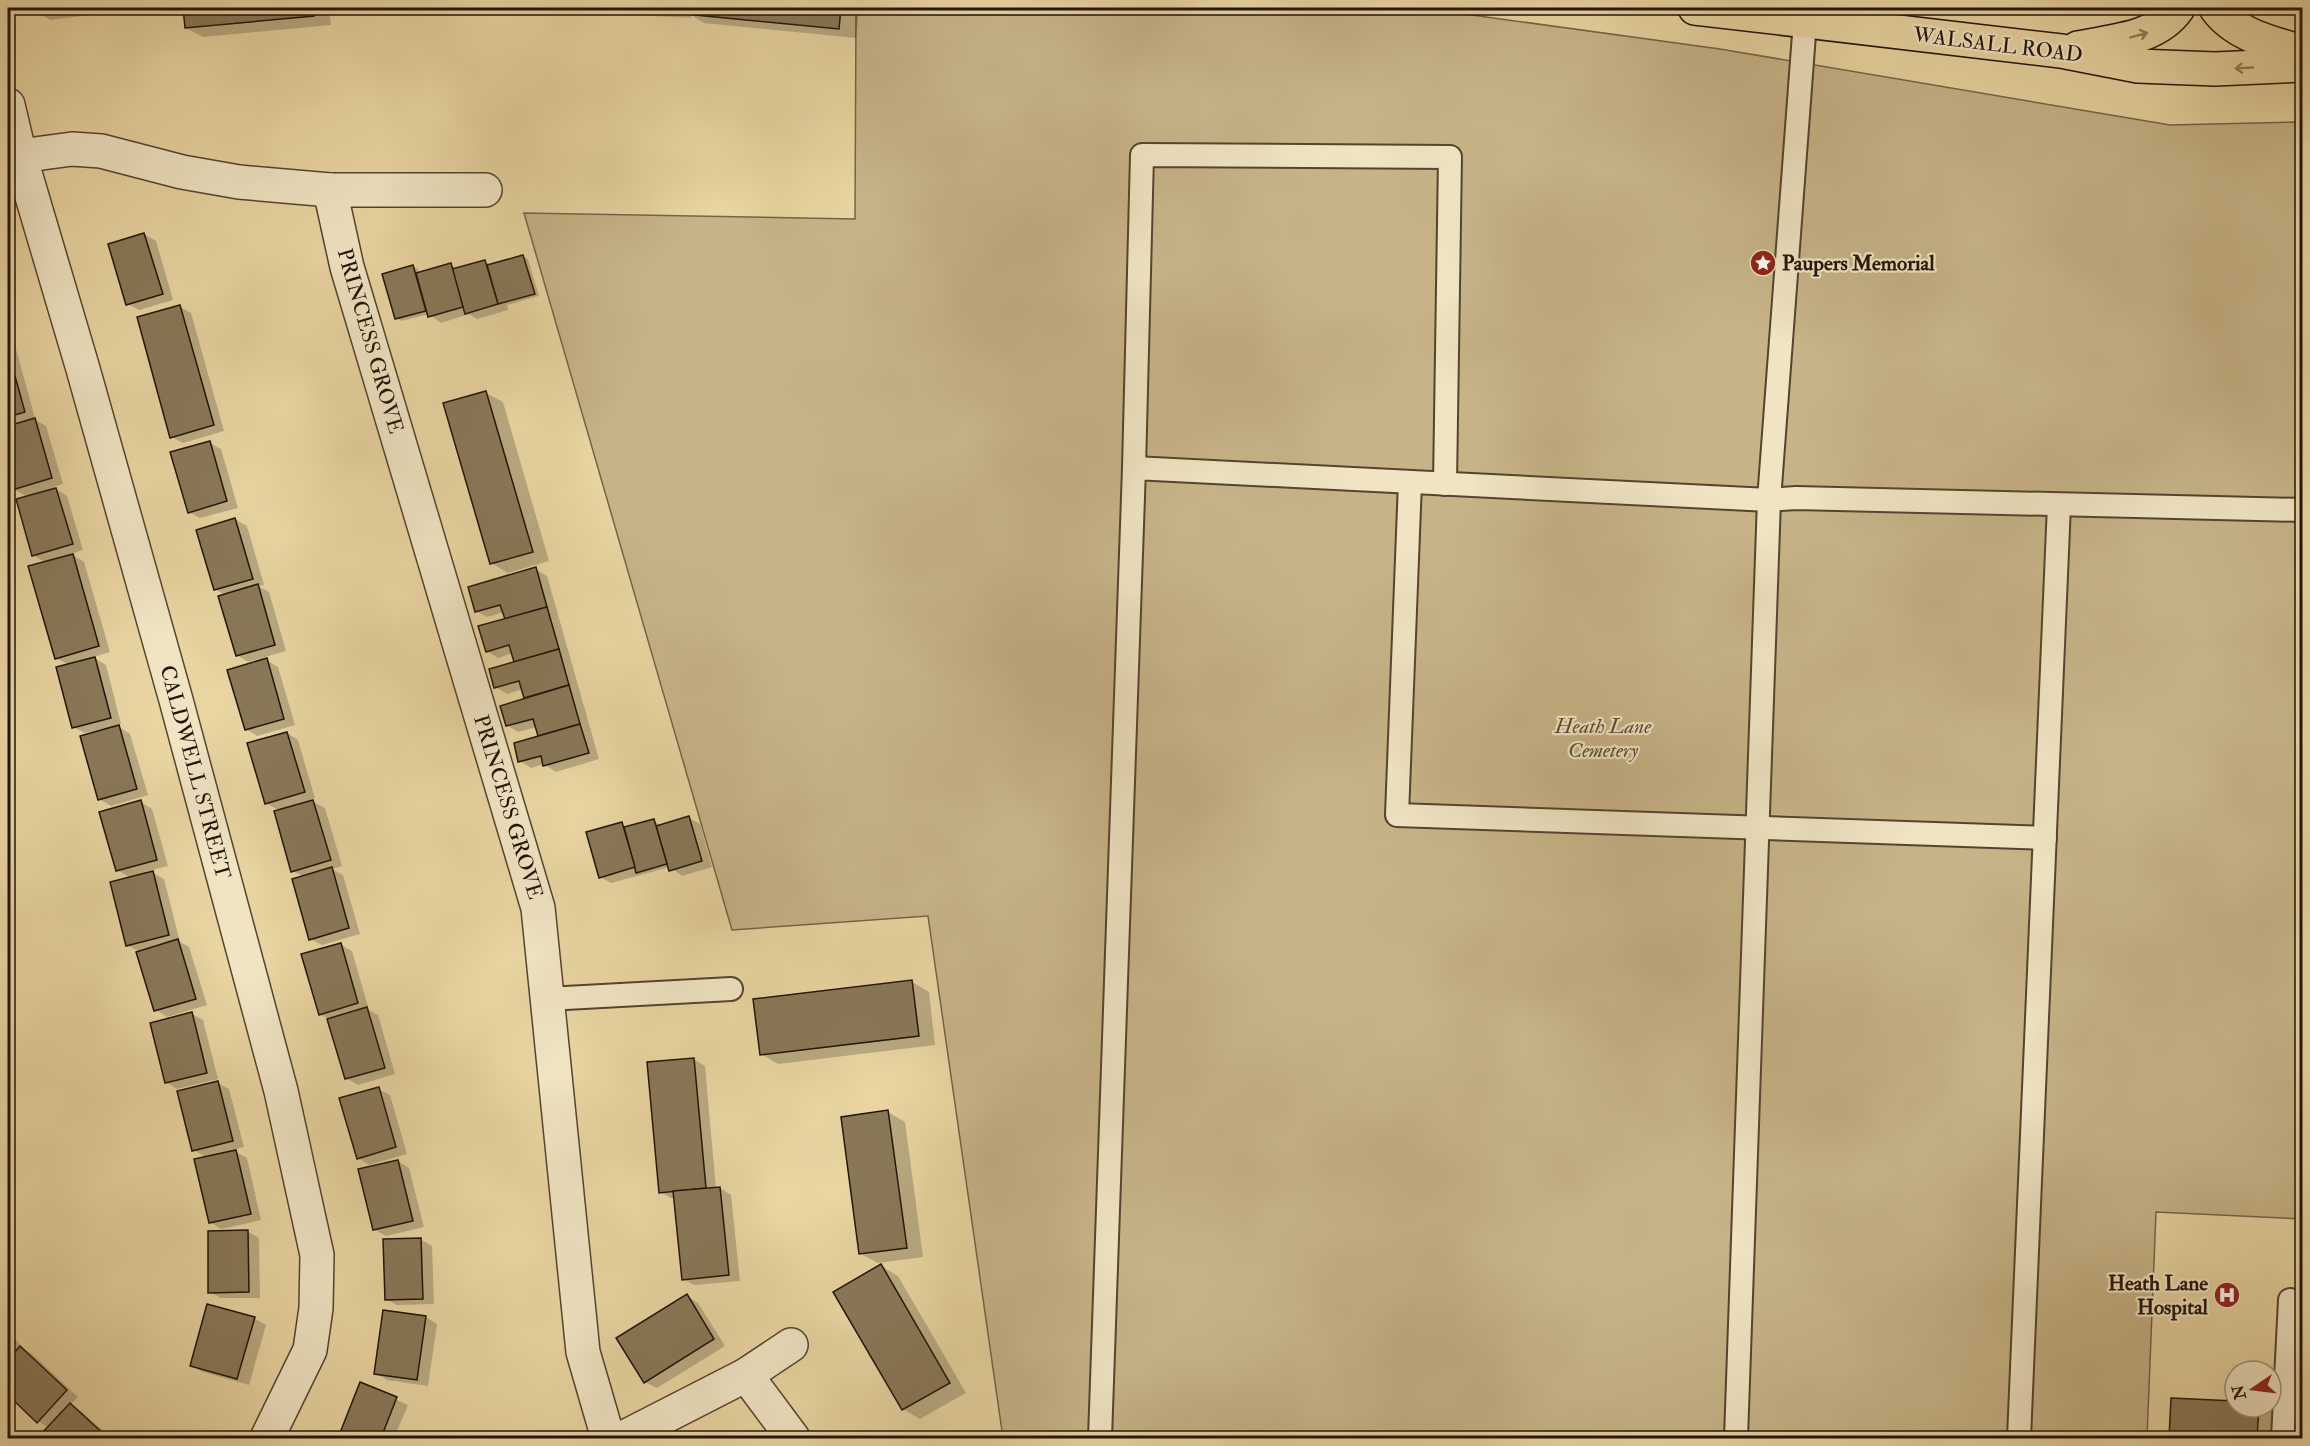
<svg xmlns="http://www.w3.org/2000/svg" width="2310" height="1446" font-family="'IM FELL Double Pica',serif">
  <rect width="100%" height="100%" fill="#e8d5a2"/>
  <filter id="stains"><feTurbulence type="fractalNoise" baseFrequency=".00333" numOctaves="4"/><feColorMatrix values="0 0 0 0 .2 0 0 0 0 .09 0 0 0 0 .02 0 0 0 .5 -.17"/></filter>
  <radialGradient id="worn" r=".72"><stop offset=".6" stop-color="#630" stop-opacity="0"/><stop offset="1" stop-color="#630" stop-opacity=".3"/></radialGradient>
  <path fill="#c6b488" stroke="#746448" stroke-width="1.5" d="M856,8H1421L1720,49L2170,125L2302,122V1219L2156,1212L2147,1438H1003L928,916L732,930L524,213L855,219Z"/>
  <g fill="#0003">
    <path d="M38,8H141L51,20L39,14Z"/>
    <path d="M185,8H329L331,25L203,37L186,28Z"/>
    <path d="M502,8H859L856,38L704,23L691,15V18Z"/>
    <path d="M144,234L156,241L173,300L139,310L128,304Z"/>
    <path d="M523,256L528,259L539,296L507,305L508,310L477,319L469,314L441,323L429,314L402,321L396,318L413,266L418,269L419,274L451,265L458,269L484,261L491,265Z"/>
    <path d="M180,307L191,313L224,431L183,443L172,437Z"/>
    <path d="M8,320L35,418L33,419L46,426L63,484L53,487L67,496L83,550L71,554L84,562L110,652L93,657L106,665L121,724L116,725L130,734L148,795L111,806L99,799L102,729L85,733L73,727L69,665L56,658L46,563L33,555L28,497L13,489L8,468Z"/>
    <path d="M486,393L503,402L549,561L508,573L491,563Z"/>
    <path d="M210,443L221,449L238,508L200,518L189,512Z"/>
    <path d="M235,519L247,526L264,585L258,586L269,592L286,651L248,662L237,655L225,595L215,589Z"/>
    <path d="M535,569L547,576L599,759L556,772L544,764L531,768L520,761L539,737L537,727L518,732L507,725L526,699L523,689L507,694L496,687L516,663L513,653L498,658L487,651L506,620L504,612L487,617L476,611Z"/>
    <path d="M266,660L278,667L295,725L257,736L246,729Z"/>
    <path d="M287,733L298,740L315,798L310,800L325,808L342,866L332,869L343,875L360,934L322,945L310,939L304,877L293,871L280,811L266,803Z"/>
    <path d="M141,802L152,809L168,866L144,872L145,875L153,873L164,879L180,942L189,947L207,1005L167,1017L156,1010L138,951L127,945L131,878L117,870Z"/>
    <path d="M689,818L700,824L712,867L682,876L670,867L611,883L600,877L621,824L628,828L654,820L660,826Z"/>
    <path d="M341,945L352,951L369,1010L378,1015L395,1074L358,1085L346,1078L329,1019L320,1014Z"/>
    <path d="M912,982L929,992L935,1045L778,1064L761,1054Z"/>
    <path d="M192,1014L203,1020L218,1079L177,1089L166,1082Z"/>
    <path d="M693,1059L705,1066L716,1189L720,1188L731,1195L740,1281L694,1285L683,1279L675,1198H671L660,1192Z"/>
    <path d="M218,1083L229,1089L244,1147L233,1150L247,1158L261,1220L221,1229L210,1222L207,1158L194,1150Z"/>
    <path d="M378,1089L390,1095L407,1154L369,1165L358,1158Z"/>
    <path d="M888,1112L905,1122L923,1257L878,1263L861,1254Z"/>
    <path d="M398,1161L409,1168L424,1227L386,1236L375,1230Z"/>
    <path d="M248,1232L259,1238L260,1298H221L210,1292Z"/>
    <path d="M420,1239L432,1246L434,1304L397,1305L386,1299Z"/>
    <path d="M881,1266L898,1276L966,1393L920,1419L903,1409Z"/>
    <path d="M687,1296L698,1303L725,1346L657,1388L645,1382Z"/>
    <path d="M426,1317L437,1324L428,1386L387,1380L376,1373Z"/>
    <path d="M254,1318L266,1325L249,1385L203,1372L192,1366Z"/>
    <path d="M8,1331L25,1350L32,1354L78,1397L70,1405L81,1411L111,1438H46L42,1435L49,1428L38,1421L8,1393Z"/>
    <path d="M361,1384L408,1405L394,1438H339Z"/>
    <path d="M2173,1400L2235,1402V1407H2265L2290,1421L2289,1438H2171Z"/>
  </g>
  <g fill="#897858" stroke="#221408" stroke-width="1.5">
    <path d="M37,8H88L38,14Z"/>
    <path d="M183,8H314V16L185,28Z"/>
    <path d="M686,8H841L839,29L685,14Z"/>
    <path d="M144,233L163,294L126,305L108,244Z"/>
    <path d="M523,255L535,294L498,304L487,265Z"/>
    <path d="M485,260L498,304L465,314L452,269Z"/>
    <path d="M451,263L463,307L428,317L416,273Z"/>
    <path d="M413,265L426,311L395,319L382,274Z"/>
    <path d="M180,305L214,425L170,438L137,317Z"/>
    <path d="M8,351L25,412L8,417Z"/>
    <path d="M486,391L533,552L490,564L443,403Z"/>
    <path d="M35,418L52,478L12,490L8,474V426Z"/>
    <path d="M210,441L227,501L188,513L170,452Z"/>
    <path d="M56,488L73,544L32,556L16,499Z"/>
    <path d="M235,518L253,579L214,590L196,530Z"/>
    <path d="M73,554L99,646L55,659L28,566Z"/>
    <path d="M536,567L547,607L505,619L500,605L475,612L468,587Z"/>
    <path d="M258,584L275,645L236,656L218,596Z"/>
    <path d="M547,607L559,649L514,662L509,645L486,652L478,626Z"/>
    <path d="M559,649L569,685L524,698L519,681L494,688L489,669Z"/>
    <path d="M95,657L111,718L72,728L56,667Z"/>
    <path d="M267,658L284,719L245,730L227,670Z"/>
    <path d="M569,685L580,724L538,736L533,719L506,726L500,706Z"/>
    <path d="M580,724L589,753L543,766L541,756L518,762L514,743Z"/>
    <path d="M119,725L137,789L98,800L80,736Z"/>
    <path d="M287,732L305,792L265,804L247,743Z"/>
    <path d="M141,800L157,860L116,871L99,812Z"/>
    <path d="M313,800L331,860L291,872L274,811Z"/>
    <path d="M689,816L702,861L669,871L656,826Z"/>
    <path d="M654,819L667,864L636,873L624,827Z"/>
    <path d="M622,822L635,867L599,878L586,832Z"/>
    <path d="M332,867L349,928L309,940L292,879Z"/>
    <path d="M153,871L169,935L126,946L110,882Z"/>
    <path d="M178,939L196,999L154,1011L136,952Z"/>
    <path d="M341,943L358,1003L319,1015L301,954Z"/>
    <path d="M912,980L919,1036L760,1055L753,999Z"/>
    <path d="M367,1007L385,1068L345,1079L327,1019Z"/>
    <path d="M192,1012L207,1073L165,1083L150,1023Z"/>
    <path d="M694,1058L706,1188L659,1193L647,1062Z"/>
    <path d="M218,1081L233,1141L192,1151L177,1091Z"/>
    <path d="M379,1087L396,1147L357,1159L339,1098Z"/>
    <path d="M888,1110L907,1248L859,1254L841,1117Z"/>
    <path d="M236,1150L251,1214L209,1223L194,1159Z"/>
    <path d="M398,1160L413,1221L373,1230L358,1169Z"/>
    <path d="M720,1187L729,1275L682,1280L673,1191Z"/>
    <path d="M248,1230L249,1292L208,1293V1231Z"/>
    <path d="M421,1238L423,1299L385,1300L383,1239Z"/>
    <path d="M881,1264L950,1383L902,1410L833,1292Z"/>
    <path d="M687,1294L714,1339L644,1383L616,1338Z"/>
    <path d="M207,1304L255,1317L237,1379L190,1366Z"/>
    <path d="M383,1310L426,1316L417,1380L374,1374Z"/>
    <path d="M8,1335L15,1343L8,1350Z"/>
    <path d="M20,1346L67,1390L37,1423L8,1395V1360Z"/>
    <path d="M360,1382L397,1397L381,1438H338Z"/>
    <path d="M2171,1398L2235,1401V1407H2259L2257,1438H2169Z"/>
    <path d="M70,1403L108,1438H43L40,1435Z"/>
    <path d="M917,1433L921,1438H908Z"/>
  </g>
  <g fill="none" stroke-linecap="round" stroke-linejoin="round">
    <g stroke="#54442e" stroke-width="26">
      <g id="lane">
        <path d="M1134,468L1142,155L1450,157L1445,484"/>
        <path d="M1410,482L1397,815L2045,838"/>
        <path d="M547,999L731,989"/>
        <path d="M1100,1438L1134,468L1769,500L1796,498L2302,510"/>
        <path d="M1736,1438L1769,500L1805,21"/>
        <path d="M2019,1438L2059,505"/>
        <path d="M2283,1438L2290,1300"/>
      </g>
    </g>
    <g stroke="#54442e" stroke-width="36">
      <g id="street">
        <path d="M8,105L20,156L83,369L176,700L281,1091L317,1255L316,1308L310,1350L267,1438"/>
        <path d="M20,156L72,149L101,151L182,172L239,182L330,190L347,267L538,908L583,1352L608,1438"/>
        <path d="M330,190H485"/>
        <path d="M746,1375L793,1438"/>
        <path d="M623,1438L746,1375L791,1345"/>
      </g>
    </g>
    <g stroke="#221408" stroke-width="36">
      <g id="primary">
        <path d="M1695,8L2061,51L2138,66L2215,69L2302,65"/>
        <path d="M2216,8C2235,35 2272,43 2302,52"/>
        <path d="M2078,48C2112,41 2157,39 2178,8"/>
      </g>
    </g>
    <use href="#lane" stroke="#f0e4c3" stroke-width="22"/>
    <use href="#street" stroke="#f0e4c3" stroke-width="33"/>
    <use href="#primary" stroke="#e8d5a2" stroke-width="33"/>
  </g>
  <defs><path id="oneway-shaft" d="M-6 0H5M1.5-3L5.5 0L1.5 3" fill="none" stroke-width="1.6" stroke-linecap="round" stroke-linejoin="round" transform="scale(1.5)"/></defs>
  <g stroke="#8f7e5d">
    <use href="#oneway-shaft" transform="translate(2139 35) rotate(-15)"/>
    <use href="#oneway-shaft" transform="translate(2244 68) rotate(177)"/>
  </g>
  <defs>
    <g id="sight-disc" transform="scale(1.35)"><circle r="9.5" fill="#8f2418" stroke="#f0e4c3"/><path d="M0-6L1.8-2.2L6-1.7L2.9 1.2L3.7 5.4L0 3.3L-3.7 5.4L-2.9 1.2L-6-1.7L-1.8-2.2Z" fill="#fff"/></g>
    <g id="hospital-disc" transform="scale(1.35)"><circle r="9.5" fill="#8f2418" stroke="#f0e4c3"/><path d="M-5-5h3v3.5h4V-5h3V5h-3V1.5h-4V5h-3Z" fill="#fff"/></g>
  </defs>
  <g fill-rule="evenodd">
    <use href="#sight-disc" x="1763" y="263"/>
    <use href="#hospital-disc" x="2227" y="1295"/>
  </g>
  <g text-anchor="middle" dominant-baseline="central" stroke-width="4.5" stroke-linejoin="round" paint-order="stroke">
    <g font-size="21" fill="#221408" stroke="#f0e4c3">
      <text transform="translate(1998 45) rotate(7)">WALSALL ROAD</text>
      <text transform="translate(370 341) rotate(74)">PRINCESS GROVE</text>
      <text transform="translate(195 772) rotate(75)">CALDWELL STREET</text>
      <text transform="translate(508 807) rotate(73)">PRINCESS GROVE</text>
    </g>
    <g font-size="21" font-weight="bold" fill="#221408" stroke="#f0e4c3" text-anchor="start">
      <text x="1782" y="263">Paupers Memorial</text>
      <text x="2208" y="1283" text-anchor="end">Heath Lane<tspan x="2208" dy="24">Hospital</tspan></text>
    </g>
    <g font-size="21" font-style="italic" fill="#5b4c35" stroke="#f0e4c3">
      <text x="1603" y="726">Heath Lane<tspan x="1603" dy="24">Cemetery</tspan></text>
    </g>
  </g>
  <rect width="2310" height="1446" fill="none" stroke="#e8d5a2" stroke-width="30"/>
  <rect x="9" y="9" width="2292" height="1428" fill="none" stroke="#221408" stroke-width="3"/>
  <rect x="15" y="15" width="2280" height="1416" fill="none" stroke="#221408" stroke-width="1.5"/>
  <g transform="translate(2253 1389) rotate(256)"><circle r="28" fill="#f0e4c3" stroke="#9e9178" stroke-width="1.5"/>
  <path d="M0-4.5L10 22L0 15L-10 22Z" fill="#8f2418"/>
  <text y="-9" font-size="16" font-weight="bold" text-anchor="middle" fill="#221408">N</text>
  </g>
  <rect width="100%" height="100%" filter="url(#stains)"/>
  <rect width="100%" height="100%" fill="url(#worn)"/>
</svg>
